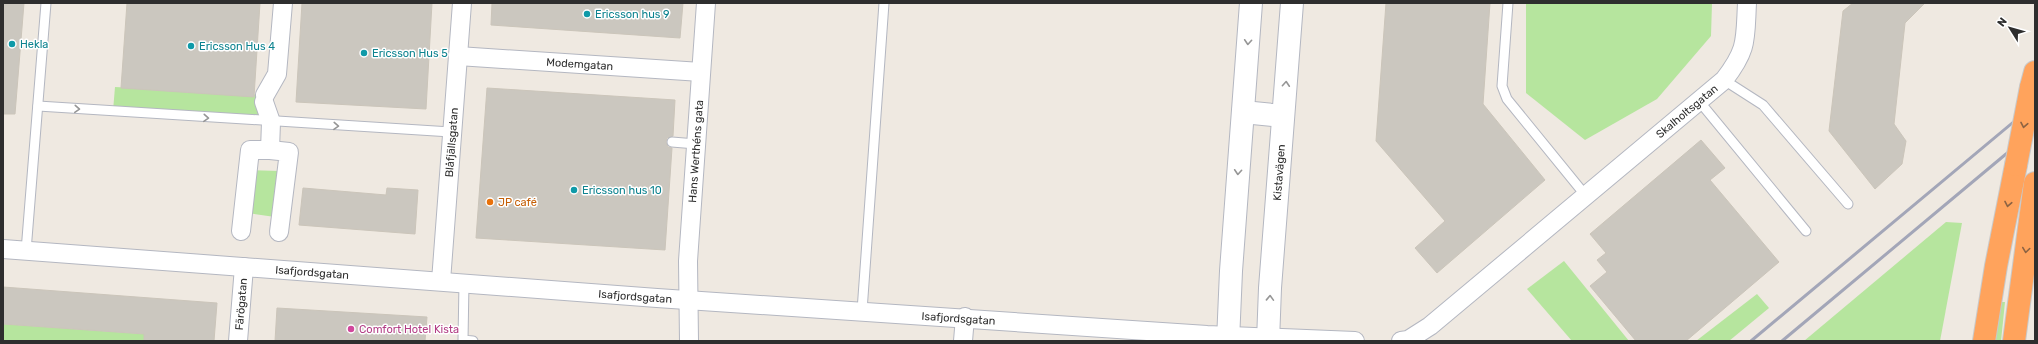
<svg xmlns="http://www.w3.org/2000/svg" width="2038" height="344" font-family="Rubik,sans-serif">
  <rect width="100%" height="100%" fill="#efe9e1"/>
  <g fill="#b6e59e">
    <path d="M1526,3H1712L1711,36L1657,99L1585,140L1526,93Z"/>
    <path d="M115,87L265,95L271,122L113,111Z"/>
    <path d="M250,170L280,171L275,217L248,213Z"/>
    <path d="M1946,222L1962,223L1940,341H1804Z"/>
    <path d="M1564,261L1629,341H1572L1527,289Z"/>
    <path d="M1757,294L1769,308L1729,341H1696Z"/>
    <path d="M2000,302H2005L2001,341H1994Z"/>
    <path d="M3,324L144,334V341H3Z"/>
  </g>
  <g fill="#cbc7bf" stroke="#cbc5ba">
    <path d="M3,3H24L15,114H3Z"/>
    <path d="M127,3H260L254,97L121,88Z"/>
    <path d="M302,3H432L426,109L296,102Z"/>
    <path d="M492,3H683L680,38L491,25Z"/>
    <path d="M1386,3H1490L1483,104L1545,180L1437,273L1415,248L1445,221L1376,141Z"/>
    <path d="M1853,3H1925L1905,23L1894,124L1906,141L1902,164L1875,189L1829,131L1843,11Z"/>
    <path d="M487,88L675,100L673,136L667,138L666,142L668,147L672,148L665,250L476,238Z"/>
    <path d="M1701,140L1725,168L1710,180L1779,262L1686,341H1636L1590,286L1607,272L1597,260L1606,253L1590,234Z"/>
    <path d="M303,188L386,195L387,188L418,190L415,234L299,225Z"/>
    <path d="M3,287L217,303L214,341H144V334L3,324Z"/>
    <path d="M277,308L427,317L425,341H275Z"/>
  </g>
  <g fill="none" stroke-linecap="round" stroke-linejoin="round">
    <g stroke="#b4b7c1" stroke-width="11">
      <g id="lane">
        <path d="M1508,3L1502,86L1507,99L1586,196"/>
        <path d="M1724,80L1763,105L1848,204"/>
        <path d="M1699,101L1806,231"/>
        <path d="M38,106L451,132"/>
        <path d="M672,142L696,144"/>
        <path d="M26,251L46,3"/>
        <path d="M464,283L463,340L473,341"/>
        <path d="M862,311L884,3"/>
      </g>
    </g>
    <g stroke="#b4b7c1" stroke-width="20">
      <g id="street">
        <path id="s1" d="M458,56L701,72"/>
        <path d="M265,95L277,74L283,3"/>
        <path d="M270,150L289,152L279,232"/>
        <path d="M241,231L250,150H270L271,122L264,102"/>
        <path id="s2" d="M3,249L657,298L1207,335L1355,341"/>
        <path id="s3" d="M441,281L462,3"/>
        <path id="s4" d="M238,341L244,267"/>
        <path id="s5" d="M689,341L688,261L706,3"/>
        <path d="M963,341L965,317"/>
        <path id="s6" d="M1401,341L1408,340L1430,326L1724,80C1748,49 1745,40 1747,3"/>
      </g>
    </g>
    <g stroke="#b4b7c1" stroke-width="24">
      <g id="secondary">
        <path d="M1243,112L1283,116"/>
        <path d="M1228,341L1231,271L1251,3"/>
        <path id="s7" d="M1268,341L1270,288L1292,3"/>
      </g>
    </g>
    <g stroke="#c9c9c9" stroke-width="24">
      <g id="highway">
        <path d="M2031,87L2035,72"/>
        <path d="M1984,341L1996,266L2016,165"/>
        <path d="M2014,341L2035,183"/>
      </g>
    </g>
    <use href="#lane" stroke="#fff" stroke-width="9"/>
    <use href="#street" stroke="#fff" stroke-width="18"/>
    <use href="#secondary" stroke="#fff" stroke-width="22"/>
    <use href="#highway" stroke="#ffa35c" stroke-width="22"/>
    <g stroke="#a3a6b8" stroke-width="3">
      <path d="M1751,341L2035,104"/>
      <path d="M1782,341L2006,154L2035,132"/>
    </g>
    <g stroke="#c9c9c9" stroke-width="24" stroke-linecap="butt">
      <path id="highway-bridge" d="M2016,165L2031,87"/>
    </g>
    <use href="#highway-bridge" stroke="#ffa35c" stroke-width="22"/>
  </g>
  <defs><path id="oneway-chevron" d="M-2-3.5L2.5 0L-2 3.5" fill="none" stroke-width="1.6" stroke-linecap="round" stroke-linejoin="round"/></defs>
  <g stroke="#969696">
    <use href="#oneway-chevron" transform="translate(1248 42) rotate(94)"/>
    <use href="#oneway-chevron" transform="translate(1286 84) rotate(-86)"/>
    <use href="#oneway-chevron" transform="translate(77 109) rotate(4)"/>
    <use href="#oneway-chevron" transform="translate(206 118) rotate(4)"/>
    <use href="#oneway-chevron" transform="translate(336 126) rotate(3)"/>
    <use href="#oneway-chevron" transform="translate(1238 172) rotate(94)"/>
    <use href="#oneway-chevron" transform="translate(1270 298) rotate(-88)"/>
  </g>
  <g stroke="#8c6343">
    <use href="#oneway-chevron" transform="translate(2024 125) rotate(101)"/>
    <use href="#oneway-chevron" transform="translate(2008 204) rotate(101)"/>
    <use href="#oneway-chevron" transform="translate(2026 250) rotate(98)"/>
  </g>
  <g fill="#0f9aa8" stroke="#fff" stroke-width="1.5">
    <circle cx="587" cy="14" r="4"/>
    <circle cx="12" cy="44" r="4"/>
    <circle cx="191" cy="46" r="4"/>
    <circle cx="364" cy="53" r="4"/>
    <circle cx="574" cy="190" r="4"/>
  </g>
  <circle fill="#e8710a" stroke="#fff" stroke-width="1.5" cx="490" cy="202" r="4"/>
  <circle fill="#d1479c" stroke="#fff" stroke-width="1.5" cx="351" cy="329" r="4"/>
  <g text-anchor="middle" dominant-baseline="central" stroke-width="3" stroke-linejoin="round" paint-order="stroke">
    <g font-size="11" fill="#0d838f" stroke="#fff" text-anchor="start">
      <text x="595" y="14">Ericsson hus 9</text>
      <text x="20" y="44">Hekla</text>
      <text x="199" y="46">Ericsson Hus 4</text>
      <text x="372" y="53">Ericsson Hus 5</text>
      <text x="582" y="190">Ericsson hus 10</text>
    </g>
    <g font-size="11" fill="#2e2e2e" stroke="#fff">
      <text stroke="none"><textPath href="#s1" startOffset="122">Modemgatan</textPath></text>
      <text stroke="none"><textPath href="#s6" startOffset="368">Skalholtsgatan</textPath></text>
      <text stroke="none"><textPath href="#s3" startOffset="139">Blåfjällsgatan</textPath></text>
      <text stroke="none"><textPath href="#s5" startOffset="190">Hans Werthéns gata</textPath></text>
      <text stroke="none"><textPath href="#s7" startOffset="169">Kistavägen</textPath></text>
      <text stroke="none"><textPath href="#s2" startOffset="310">Isafjordsgatan</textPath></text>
      <text stroke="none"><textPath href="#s2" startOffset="634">Isafjordsgatan</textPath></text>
      <text stroke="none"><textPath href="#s4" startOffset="37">Färögatan</textPath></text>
      <text stroke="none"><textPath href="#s2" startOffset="958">Isafjordsgatan</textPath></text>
    </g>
    <g font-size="11" fill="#c56008" stroke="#fff" text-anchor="start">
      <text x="498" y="202">JP café</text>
    </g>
    <g font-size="11" fill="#b23c85" stroke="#fff" text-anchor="start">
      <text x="359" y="329">Comfort Hotel Kista</text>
    </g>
  </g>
  <rect width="2038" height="344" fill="none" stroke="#2e2e2e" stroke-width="8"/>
  <g transform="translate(2010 28) rotate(307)" stroke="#ffffff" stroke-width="3" paint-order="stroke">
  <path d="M0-3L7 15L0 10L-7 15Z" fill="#2e2e2e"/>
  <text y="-6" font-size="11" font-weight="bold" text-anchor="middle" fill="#2e2e2e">N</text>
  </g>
</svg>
